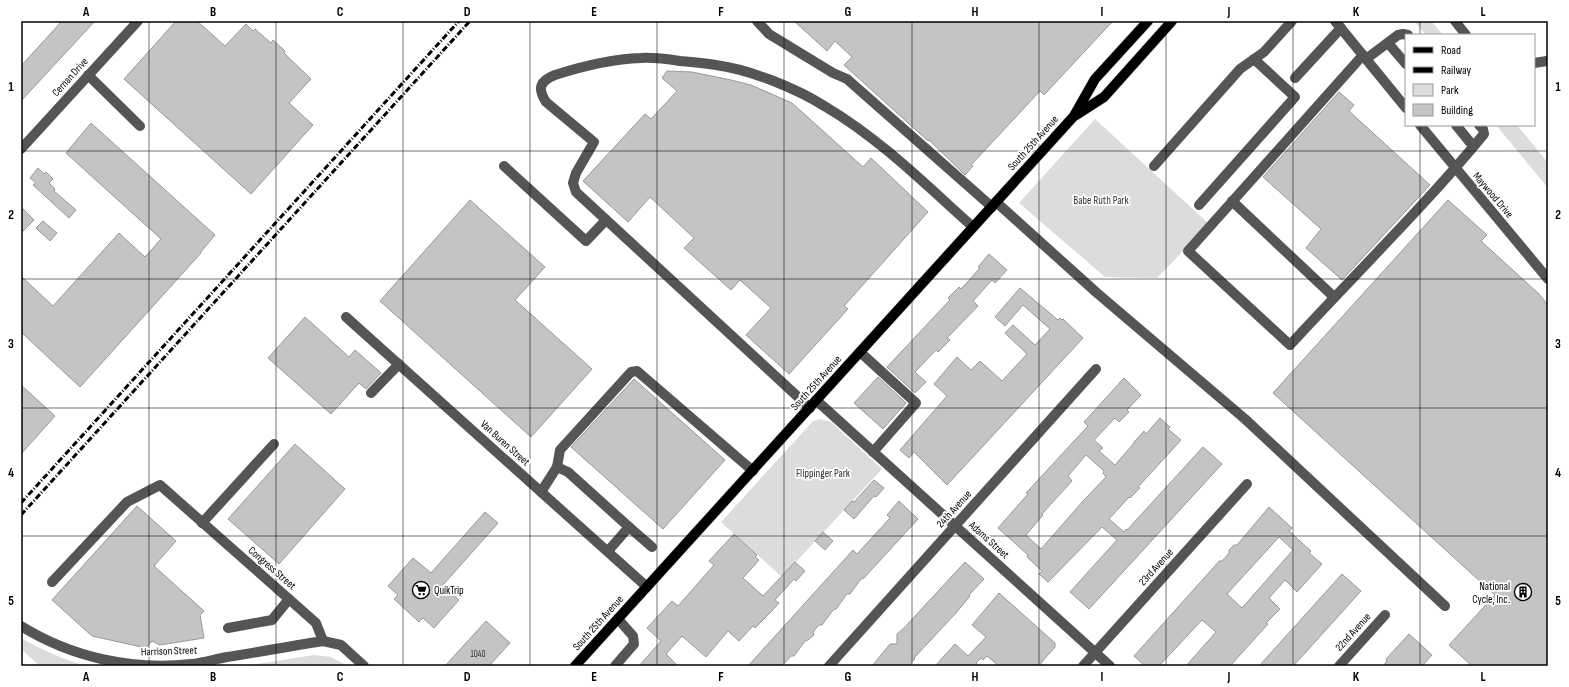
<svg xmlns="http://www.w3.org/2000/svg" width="1569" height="687" font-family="'Sofia Sans Condensed',sans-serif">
  <rect width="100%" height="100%" fill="#fff"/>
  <g fill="#dcdcdc">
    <path d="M1414,21H1431L1443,35H1426Z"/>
    <path d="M1095,119L1209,224L1157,278L1105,277L1019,203Z"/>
    <path d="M1496,125H1517L1548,163V188Z"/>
    <path d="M820,419L831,422L882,469L782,577L721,522L813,421Z"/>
    <path d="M21,638C42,650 64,660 87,666H40L21,649Z"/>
    <path d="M314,655L331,657L348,666H245Z"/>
  </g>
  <g fill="#c4c4c4" stroke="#999" fill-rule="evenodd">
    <path d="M62,21H95L21,101V66Z"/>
    <path d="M176,21H197L225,46L246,24L253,31L255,29L271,43L273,40L285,51L284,53L311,79L289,103L313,125L251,194L124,79Z"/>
    <path d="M794,21H1113L1044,95L1040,91L971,165L973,166L965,175L929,140L928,141L844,65L852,57L835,41L827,51Z"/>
    <path d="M667,71L692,72L731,80L751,85L792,103L863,167L871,158L928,212L844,306L848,309L789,374L746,335L771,308L740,280L731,290L684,248L694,238L650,197L628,222L583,181L645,114L651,119L677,91L662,78Z"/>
    <path d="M1339,92L1354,105L1349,111L1430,185L1342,280L1306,248L1321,229L1263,177Z"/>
    <path d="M91,123L215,235L200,253H201L80,387L21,332V276L53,306L119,233L145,257L161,239L66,153Z"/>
    <path d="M38,168L44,174L46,172L53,179L49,183L55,189L54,191L76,210L69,218L33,185L36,183L30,178Z"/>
    <path d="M470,200L545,267L515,300L592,369L531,437L380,301Z"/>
    <path d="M1448,200L1487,235L1481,241L1539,294L1548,305V666H1472L1449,645L1495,595L1273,393Z"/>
    <path d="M21,207L34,220L21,233Z"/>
    <path d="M43,221L57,233L50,241L36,228Z"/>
    <path d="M989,254L1007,270L995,283L992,280L973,301L978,306L947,338L950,340L938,352L936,350L915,372L926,382L915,393L887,367L950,300L948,298L959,287L961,289L980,268L978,267Z"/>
    <path d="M1020,288L1058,320L1060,318L1062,320L1063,319L1083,338L947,485L914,452L909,458L900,450L947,396L934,384L957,357L971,370L980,361L1002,381L1027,354L1005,333L1013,325L1035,345L1050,329L1023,305L1005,326L995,317Z"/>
    <path d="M305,317L349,357L355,350L381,373L366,389L359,383L331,414L268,358Z"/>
    <path d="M878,377L906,403L883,429L854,403Z"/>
    <path d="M1124,378L1141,395L1127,410L1129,412L1119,422L1115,418L1094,440L1103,448L1099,451L1115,465L1134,443V442L1144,431L1146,434L1160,418L1170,427L1168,429L1181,440L1138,487L1140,488L1130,498L1129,497L1109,519L1124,532L1126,529L1127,530L1203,447L1222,464L1089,609L1070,592L1117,540L1102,527L1048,582L1039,574L1042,571L1027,557L1028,555L998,528L1028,494L1026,493L1088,426L1084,422ZM1086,455L1104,471L1103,473L1106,477L1083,501L1041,549L1026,535L1043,515L1042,514L1072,481L1068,476Z"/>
    <path d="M634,379L725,460L663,529L571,447Z"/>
    <path d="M21,385L55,416L21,454Z"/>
    <path d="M295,444L345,489L279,564L228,519Z"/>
    <path d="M874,480L884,488L876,497L874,496L854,519L844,510L852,501L854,502Z"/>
    <path d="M899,501L918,519L864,578L861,579L850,594H847L836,609L833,610L822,625H819L813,632L814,635L808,640L805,641L794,656H791L782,666H748L853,550L857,554L890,518L887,515Z"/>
    <path d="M137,506L176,541L154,566L204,611L200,615L204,638L160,645L152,641L146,648L92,636L52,600Z"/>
    <path d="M1269,507L1292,528L1289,531L1311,551L1309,553L1322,564L1297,592L1285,580L1269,598L1280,609L1266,623L1268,624L1230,666H1186L1216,632L1202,620L1159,666H1145L1134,656L1214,567L1219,561H1222L1229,553V550L1234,545H1237ZM1279,537L1293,550L1242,608L1227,594Z"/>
    <path d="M485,512L498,523L443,585L459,600L434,628L423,618L419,622L394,599L398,595L388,586L413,558L431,573Z"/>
    <path d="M823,532L833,541L825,550L815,541Z"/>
    <path d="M734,534L757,555L755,557L759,560L743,578L763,596L795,562L805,571L796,581L794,579L775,600L779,603L770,613L755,628L753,626L739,641L728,631L706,657L682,636L666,654L678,666H639L661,641L647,628L672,601L678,606L714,565L709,561Z"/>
    <path d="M965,562L984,579L969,595L970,596L956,613L914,658L915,659L908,666H872L890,644H897V634L904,628Z"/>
    <path d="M1342,574L1361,591L1306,652L1293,666H1259Z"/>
    <path d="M999,593L1055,643V647L1041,663V666H999L987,656L983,660L981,658L976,663L979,666H935L955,644L968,656L986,637L972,625Z"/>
    <path d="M486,621L510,643L489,666H445Z"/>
    <path d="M1409,634L1432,655L1422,666H1383L1387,661L1386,659Z"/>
  </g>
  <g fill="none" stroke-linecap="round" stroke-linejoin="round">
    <g stroke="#dbdbdb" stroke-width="11">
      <g id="major">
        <path d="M1076,115L1104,97L1172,21"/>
        <path d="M575,666L1074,116L1095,79L1148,21"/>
      </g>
    </g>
    <g stroke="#555" stroke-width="10">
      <path d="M757,21L769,34L833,73L847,79L992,207"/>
      <path d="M1335,21L1406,108"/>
      <path d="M1455,21L1466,35"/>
      <path d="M1388,43L1406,64"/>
      <path d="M1363,55L1188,251L1290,345C1354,275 1424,207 1484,134L1483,129L1479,125"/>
      <path d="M1366,59L1398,35L1403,34L1408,35"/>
      <path d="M1534,63L1547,61"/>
      <path d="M88,75L140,126"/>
      <path d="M1295,78L1341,28"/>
      <path d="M1420,125L1548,279"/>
      <path d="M1456,125L1473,146"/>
      <path d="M21,149L138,21"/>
      <path d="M504,166L586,241L606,220"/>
      <path d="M1154,166L1240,69L1264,52L1292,21"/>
      <path d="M1232,201L1334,297"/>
      <path d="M996,202L1097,293L1245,419L1445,606"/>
      <path d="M1199,205L1295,97L1254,59"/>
      <path d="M346,317L647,587"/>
      <path d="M860,352L916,403L873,452"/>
      <path d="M371,393L399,364"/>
      <path d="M816,400L1110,666"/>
      <path d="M810,408L576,192L573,183L576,173L594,142L546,102C537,88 540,81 555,75C583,66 612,59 641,58C654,57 667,59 680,61C692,62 704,63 716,65C751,70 796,88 826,107C880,139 926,185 973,227"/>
      <path d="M557,467L560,450L631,372L637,371L753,471"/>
      <path d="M541,492L557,467L568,472L629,527L608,551"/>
      <path d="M202,523L274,444"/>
      <path d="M629,527L652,547"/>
      <path d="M52,582L127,502L160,485L316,623L323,641"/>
      <path d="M21,626C71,657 132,671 191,664C203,663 215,659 227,657C259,652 291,646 323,641L341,645L364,666"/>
      <path d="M228,628L272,620L289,599"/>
      <path d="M615,666L634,644L633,636L618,619"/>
      <path d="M829,666L1096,369"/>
      <path d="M1083,666L1247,484"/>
      <path d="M1339,666L1385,615"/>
    </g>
    <use href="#major" stroke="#000" stroke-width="10"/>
    <g stroke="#000" stroke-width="3" stroke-dasharray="6 2 1 2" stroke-linecap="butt">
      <path d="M21,503L459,21"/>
      <path d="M21,515L470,21"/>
    </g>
  </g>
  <path fill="none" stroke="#000" stroke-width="1" stroke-opacity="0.55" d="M149,21V666M276,21V666M403,21V666M530,21V666M657,21V666M784,21V666M912,21V666M1039,21V666M1166,21V666M1293,21V666M1420,21V35M1420,125V666M21,151H1548M21,279H1548M21,408H1548M21,536H1548"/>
  <defs>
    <g id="supermarket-ring" transform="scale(0.9)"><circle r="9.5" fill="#fff" stroke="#000" stroke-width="1.5"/><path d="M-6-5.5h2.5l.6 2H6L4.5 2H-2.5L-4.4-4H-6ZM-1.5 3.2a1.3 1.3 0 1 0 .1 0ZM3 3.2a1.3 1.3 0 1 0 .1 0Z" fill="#000"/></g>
    <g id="building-ring" transform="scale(0.9)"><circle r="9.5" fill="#fff" stroke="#000" stroke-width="1.5"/><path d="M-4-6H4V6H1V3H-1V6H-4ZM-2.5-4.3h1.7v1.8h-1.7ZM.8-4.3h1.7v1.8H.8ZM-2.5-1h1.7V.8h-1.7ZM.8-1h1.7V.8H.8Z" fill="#000"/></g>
  </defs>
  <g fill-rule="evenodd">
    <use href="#supermarket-ring" x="421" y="590"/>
    <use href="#building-ring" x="1523" y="592"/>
  </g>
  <g text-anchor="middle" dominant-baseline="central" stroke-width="3.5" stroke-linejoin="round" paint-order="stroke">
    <g font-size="9" fill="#313131">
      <text x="478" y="654">1040</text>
    </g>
    <g font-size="11" fill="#000" stroke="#fff">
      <text transform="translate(70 77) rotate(-48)">Cernan Drive</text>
      <text transform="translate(1033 143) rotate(-48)">South 25th Avenue</text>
      <text transform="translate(1493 195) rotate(50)">Maywood Drive</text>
      <text transform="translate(816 383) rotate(-48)">South 25th Avenue</text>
      <text transform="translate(505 443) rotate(42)">Van Buren Street</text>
      <text transform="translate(954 509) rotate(-48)">24th Avenue</text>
      <text transform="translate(989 540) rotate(42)">Adams Street</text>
      <text transform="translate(1156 567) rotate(-48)">23rd Avenue</text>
      <text transform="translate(272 568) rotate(41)">Congress Street</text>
      <text transform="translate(598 623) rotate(-48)">South 25th Avenue</text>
      <text transform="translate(1353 632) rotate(-48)">22nd Avenue</text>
      <text transform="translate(169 651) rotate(-2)">Harrison Street</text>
    </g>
    <g font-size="11" fill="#333" stroke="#fff">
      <text x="1101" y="200">Babe Ruth Park</text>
      <text x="823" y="473">Flippinger Park</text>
    </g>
    <g font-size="11" fill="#000" stroke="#fff" text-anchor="end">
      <text x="1510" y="586">National<tspan x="1510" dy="13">Cycle, Inc.</tspan></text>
      <text x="434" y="590" text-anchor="start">QuikTrip</text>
    </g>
  </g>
  <rect width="1569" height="687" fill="none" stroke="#ffffff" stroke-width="44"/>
  <rect x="1405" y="34" width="130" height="92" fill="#ffffff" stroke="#999999"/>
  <rect x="1413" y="47" width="20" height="6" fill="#000000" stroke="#999999"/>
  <text x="1441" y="54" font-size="12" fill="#000000">Road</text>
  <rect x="1413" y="67" width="20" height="6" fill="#000000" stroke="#999999"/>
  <text x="1441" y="74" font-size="12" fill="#000000">Railway</text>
  <rect x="1413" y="84" width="20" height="12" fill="#dcdcdc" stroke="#999999"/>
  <text x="1441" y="94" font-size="12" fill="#000000">Park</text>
  <rect x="1413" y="104" width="20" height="12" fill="#c4c4c4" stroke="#999999"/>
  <text x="1441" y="114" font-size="12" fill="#000000">Building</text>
  <rect x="22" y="22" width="1525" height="643" fill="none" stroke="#000" stroke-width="1.5"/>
  <g font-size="13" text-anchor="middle" font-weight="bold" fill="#000">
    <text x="86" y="16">A</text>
    <text x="213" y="16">B</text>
    <text x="340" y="16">C</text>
    <text x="467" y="16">D</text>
    <text x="594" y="16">E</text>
    <text x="721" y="16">F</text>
    <text x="848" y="16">G</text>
    <text x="975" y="16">H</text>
    <text x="1102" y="16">I</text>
    <text x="1229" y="16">J</text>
    <text x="1356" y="16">K</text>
    <text x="1483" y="16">L</text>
    <text x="11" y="91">1</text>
    <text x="1558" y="91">1</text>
    <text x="11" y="219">2</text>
    <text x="1558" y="219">2</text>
    <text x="11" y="348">3</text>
    <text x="1558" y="348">3</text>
    <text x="11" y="477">4</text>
    <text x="1558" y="477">4</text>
    <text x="11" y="605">5</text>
    <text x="1558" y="605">5</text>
    <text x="86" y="681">A</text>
    <text x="213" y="681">B</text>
    <text x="340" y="681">C</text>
    <text x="467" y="681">D</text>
    <text x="594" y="681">E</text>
    <text x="721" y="681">F</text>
    <text x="848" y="681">G</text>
    <text x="975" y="681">H</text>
    <text x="1102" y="681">I</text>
    <text x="1229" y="681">J</text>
    <text x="1356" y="681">K</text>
    <text x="1483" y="681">L</text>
  </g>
</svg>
